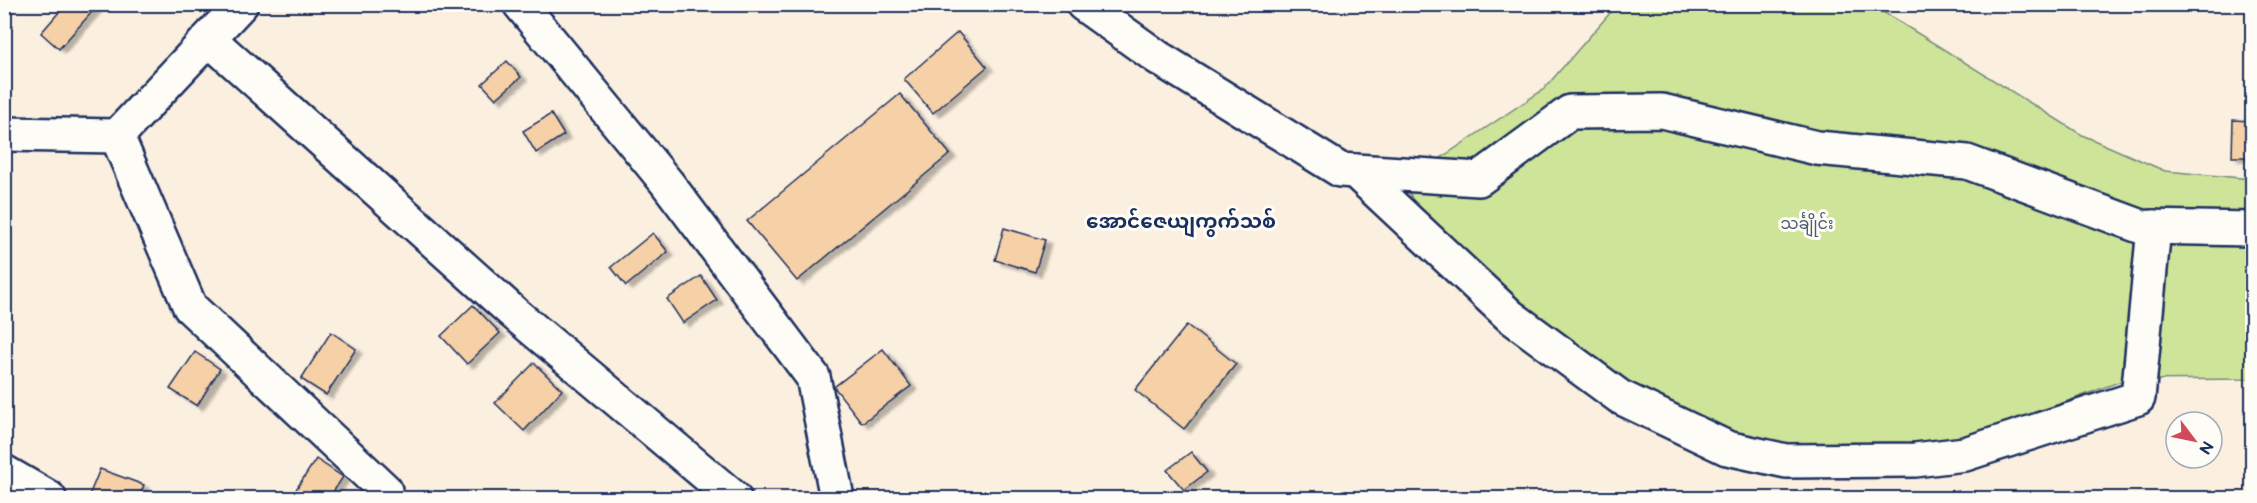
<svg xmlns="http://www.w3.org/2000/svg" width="2257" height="503" font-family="'Balsamiq Sans','Noto Sans Myanmar',sans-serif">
  <defs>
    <filter id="shadow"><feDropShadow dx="6" dy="4" stdDeviation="1.5" flood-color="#0004"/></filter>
  </defs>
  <rect width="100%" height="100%" fill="#fbefdf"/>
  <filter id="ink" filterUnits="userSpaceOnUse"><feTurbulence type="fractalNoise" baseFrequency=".0167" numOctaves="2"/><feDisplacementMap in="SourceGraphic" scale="12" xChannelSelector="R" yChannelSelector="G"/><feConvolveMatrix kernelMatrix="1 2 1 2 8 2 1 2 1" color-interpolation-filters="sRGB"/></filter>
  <g filter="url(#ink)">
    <path fill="#cee499" stroke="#748a7c" stroke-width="1.5" d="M1617,5H1872L2082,135L2165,171L2252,179V379L2124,380L1958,442L1870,449L1743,441L1638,397L1554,338L1419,216L1405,182L1544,89Z"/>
    <g fill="#f6d0a6" stroke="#1b2f5e" stroke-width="1.5" filter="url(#shadow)">
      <path d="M66,4H99L59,49L41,33Z"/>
      <path d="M958,32L987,67L933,113L904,79Z"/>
      <path d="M507,61L521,77L496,99L482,84Z"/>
      <path d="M900,94L950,154L797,281L747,221Z"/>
      <path d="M551,114L564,135L536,153L523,131Z"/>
      <path d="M2233,120L2252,121V157H2232Z"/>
      <path d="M1004,228L1045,240L1035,272L995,260Z"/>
      <path d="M653,233L668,252L626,286L611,267Z"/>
      <path d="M701,276L717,300L683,323L667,299Z"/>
      <path d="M473,305L500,333L467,364L441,336Z"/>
      <path d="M1187,325L1236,364L1184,429L1135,390Z"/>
      <path d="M331,332L356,349L326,395L301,379Z"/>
      <path d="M883,349L911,386L862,423L834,387Z"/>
      <path d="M195,352L220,369L197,406L170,389Z"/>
      <path d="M534,363L562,390L524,431L495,403Z"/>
      <path d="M1191,452L1207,472L1184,490L1167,470Z"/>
      <path d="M316,459L343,477L329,498H300L293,494Z"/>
      <path d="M100,469L144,485L139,498H88Z"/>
    </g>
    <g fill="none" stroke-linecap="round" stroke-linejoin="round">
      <g stroke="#1b2f5e" stroke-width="38">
        <g id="minor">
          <path d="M520,4L667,183L813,377L837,498"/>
          <path d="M1083,4L1157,57L1340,170L1479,179L1570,112L1662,111L1817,148L1967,162L2142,227L2252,229"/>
          <path d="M209,39L515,314L734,498"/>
          <path d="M4,134L117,136L241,4"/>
          <path d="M117,136L190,307L385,490"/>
          <path d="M1355,171L1510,316L1620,397L1727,448L1786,461L1915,460L1965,454L2138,398L2154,227"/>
          <path d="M4,472L49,498"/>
        </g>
      </g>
      <use href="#minor" stroke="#fdfcf7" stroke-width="33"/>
    </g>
  </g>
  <g text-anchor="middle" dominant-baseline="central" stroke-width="6" stroke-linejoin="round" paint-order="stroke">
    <g font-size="16" fill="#485c6d" stroke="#fdfcf7">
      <text x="1807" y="224">သင်္ချိုင်း</text>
    </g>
    <g font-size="20" font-weight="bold" fill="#1b2f5e" stroke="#fdfcf7">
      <text x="1181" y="222">အောင်ဇေယျကွက်သစ်</text>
    </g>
  </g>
  <rect width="2257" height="503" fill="none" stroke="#fdfcf7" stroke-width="24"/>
  <rect x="12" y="12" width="2233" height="479" fill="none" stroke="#1b2f5e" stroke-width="2" filter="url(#ink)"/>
  <g transform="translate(2194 440) rotate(122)"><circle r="28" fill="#fdfcf7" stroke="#a3aaba" stroke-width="1.5"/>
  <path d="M0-4.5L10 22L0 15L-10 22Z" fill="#d1495b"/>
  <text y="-9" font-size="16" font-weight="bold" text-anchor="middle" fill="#1b2f5e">N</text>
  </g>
</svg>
